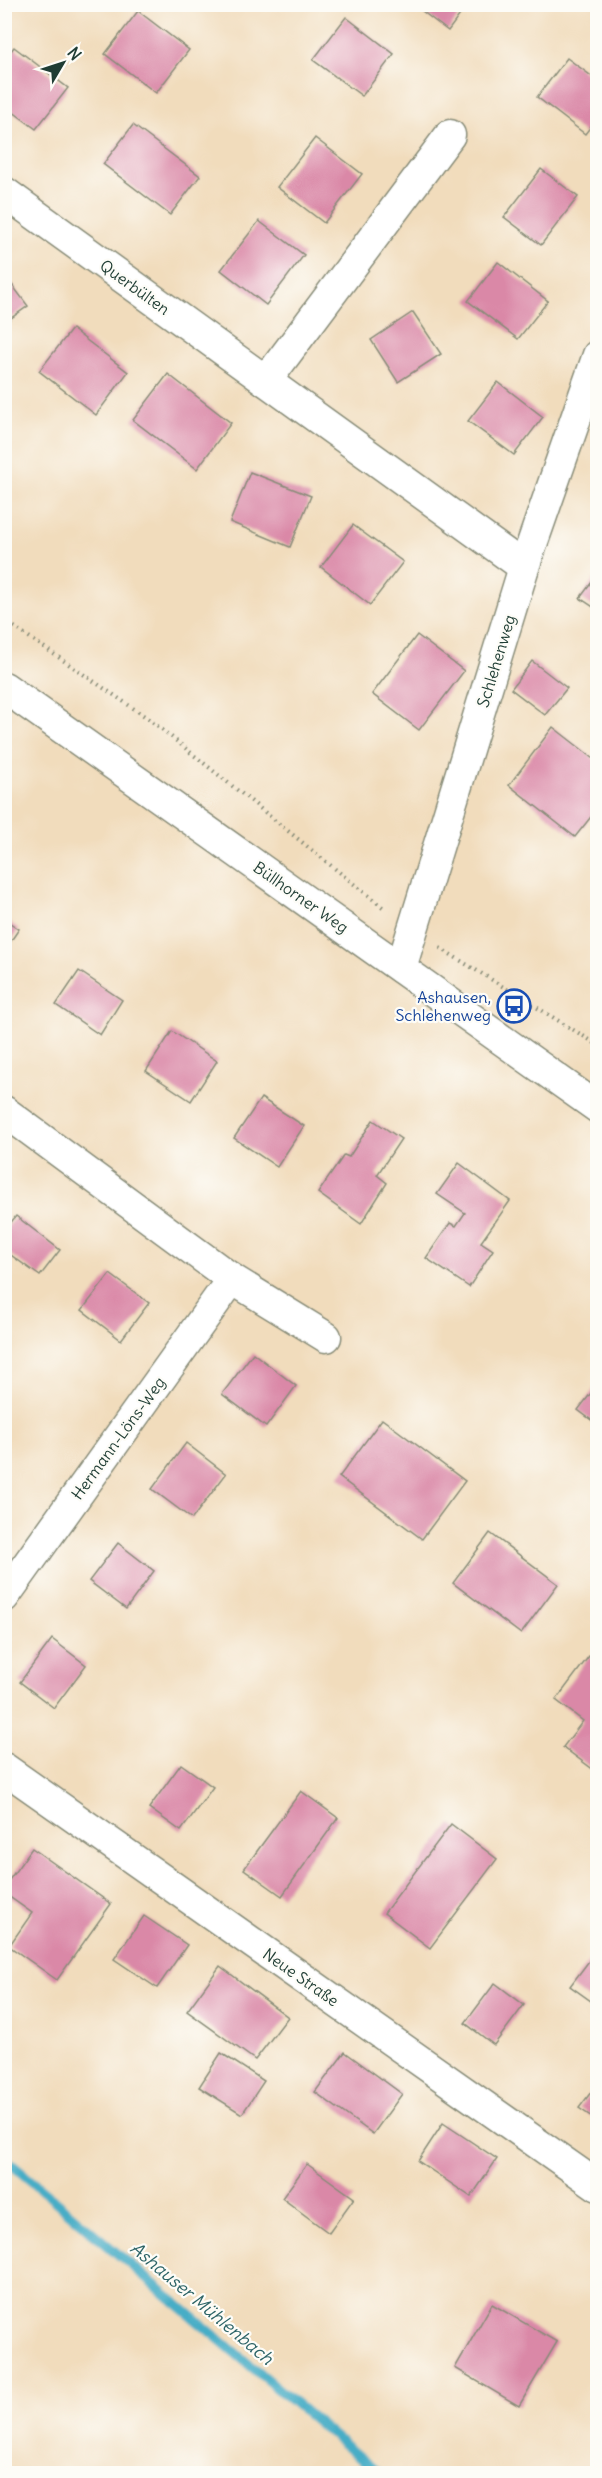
<svg xmlns="http://www.w3.org/2000/svg" width="602" height="2478" font-family="Delius,sans-serif">
  <rect width="100%" height="100%" fill="#fdfcf7"/>
  <filter id="ink" filterUnits="userSpaceOnUse"><feTurbulence type="fractalNoise" baseFrequency=".0167" numOctaves="2"/><feDisplacementMap in="SourceGraphic" scale="12" xChannelSelector="R" yChannelSelector="G"/><feConvolveMatrix kernelMatrix="1 2 1 2 8 2 1 2 1" color-interpolation-filters="sRGB"/></filter>
  <filter id="wash" filterUnits="userSpaceOnUse"><feTurbulence type="fractalNoise" baseFrequency=".008" numOctaves="4" result="noise"/><feDisplacementMap in="SourceGraphic" scale="24" xChannelSelector="R" yChannelSelector="G"/><feGaussianBlur stdDeviation="1.35" result="paint"/><feColorMatrix in="noise" values="0 0 0 0 0 0 0 0 0 0 0 0 0 0 0 0 0 1.4 0 .05"/><feComposite in="paint" operator="in"/></filter>
  <g filter="url(#wash)">
    <rect width="100%" height="100%" fill="#f1dcbc"/>
    <g fill="none" stroke-linecap="round" stroke-linejoin="round">
      <path stroke="#46adc6" stroke-width="10" d="M4,2158L379,2474"/>
    </g>
    <g id="blocks">
      <g fill="#da88a7">
        <path d="M413,4H468L448,31Z"/>
        <path d="M138,11L189,50L156,93L105,54Z"/>
        <path d="M346,17L394,54L362,96L313,60Z"/>
        <path d="M14,47L68,88L36,129L4,105V60Z"/>
        <path d="M567,58L598,81V117L585,134L537,97Z"/>
        <path d="M133,125L200,176L170,215L103,164Z"/>
        <path d="M315,138L362,174L324,223L277,187Z"/>
        <path d="M541,169L578,197L541,245L504,217Z"/>
        <path d="M259,221L304,255L266,305L221,270Z"/>
        <path d="M498,262L548,301L518,339L468,301Z"/>
        <path d="M4,274L28,306L4,323Z"/>
        <path d="M413,312L441,354L398,382L371,340Z"/>
        <path d="M72,329L128,372L96,415L39,371Z"/>
        <path d="M168,374L231,423L197,469L133,420Z"/>
        <path d="M498,382L543,417L514,455L468,421Z"/>
        <path d="M250,472L311,496L290,547L230,522Z"/>
        <path d="M353,525L403,562L370,605L321,567Z"/>
        <path d="M598,574V610L580,598Z"/>
        <path d="M417,635L464,671L419,730L372,694Z"/>
        <path d="M532,661L567,688L545,715L511,689Z"/>
        <path d="M553,727L598,762V808L575,837L509,785Z"/>
        <path d="M4,919L19,929L4,951Z"/>
        <path d="M79,971L122,1000L100,1035L56,1005Z"/>
        <path d="M172,1031L217,1061L191,1101L146,1071Z"/>
        <path d="M261,1098L304,1126L277,1167L234,1138Z"/>
        <path d="M373,1120L401,1139L377,1175L387,1183L361,1224L318,1193L344,1155L349,1157Z"/>
        <path d="M459,1163L510,1201L481,1242L493,1250L469,1287L426,1258L450,1223L456,1226L465,1213L437,1194Z"/>
        <path d="M16,1216L60,1250L40,1276L4,1250V1231Z"/>
        <path d="M110,1274L149,1303L121,1340L82,1310Z"/>
        <path d="M253,1353L296,1386L266,1427L222,1394Z"/>
        <path d="M598,1384V1425L578,1410Z"/>
        <path d="M382,1419L465,1481L422,1539L339,1477Z"/>
        <path d="M186,1443L226,1474L192,1519L152,1489Z"/>
        <path d="M490,1533L558,1584L521,1634L453,1583Z"/>
        <path d="M118,1543L154,1571L126,1609L89,1581Z"/>
        <path d="M52,1639L86,1665L54,1708L20,1682Z"/>
        <path d="M589,1656L598,1662V1773L563,1747L583,1721L556,1700Z"/>
        <path d="M181,1764L213,1787L181,1831L149,1808Z"/>
        <path d="M301,1791L338,1818L282,1896L244,1869Z"/>
        <path d="M451,1824L497,1859L430,1948L384,1913Z"/>
        <path d="M32,1848L111,1904L57,1980L9,1946L32,1913L4,1893V1887Z"/>
        <path d="M144,1916L187,1945L157,1988L114,1959Z"/>
        <path d="M598,1949V2006L570,1986Z"/>
        <path d="M220,1966L288,2017L255,2060L187,2011Z"/>
        <path d="M495,1983L524,2005L494,2045L465,2023Z"/>
        <path d="M345,2052L402,2094L373,2134L315,2092Z"/>
        <path d="M221,2053L264,2081L242,2114L199,2087Z"/>
        <path d="M598,2083V2121L579,2108Z"/>
        <path d="M443,2123L497,2159L471,2197L418,2161Z"/>
        <path d="M307,2164L354,2198L329,2233L282,2198Z"/>
        <path d="M492,2304L557,2342L519,2406L455,2368Z"/>
      </g>
    </g>
  </g>
  <g filter="url(#ink)">
    <use href="#blocks" fill-opacity="0" stroke="#888c78" stroke-width="1.5"/>
    <g fill="none" stroke-linecap="round" stroke-linejoin="round">
      <g stroke="#888c78" stroke-width="33">
        <g id="street">
          <path d="M450,135L266,381L524,567"/>
          <path d="M4,192L266,381"/>
          <path d="M4,687L598,1108"/>
          <path d="M401,968L524,567L598,355"/>
          <path d="M4,1111L232,1279L326,1337"/>
          <path d="M4,1597L232,1279"/>
          <path d="M4,1768L598,2186"/>
        </g>
      </g>
      <g stroke="#888c78" stroke-width="4" stroke-dasharray="1.5 4.5" stroke-linecap="butt">
        <path d="M4,620L149,719L385,909"/>
        <path d="M440,948L598,1045"/>
      </g>
      <use href="#street" stroke="#fff" stroke-width="30"/>
    </g>
  </g>
  <defs>
    <g id="bus-ring" transform="scale(1.725)"><circle r="9.5" fill="#fdfcf7" stroke="#1a4fb4" stroke-width="1.5"/><path d="M-5-6H5V4H4V6H2V4H-2V6H-4V4H-5ZM-3.5-4V0h7V-4ZM-3.5 1.2v1.5H-2V1.2ZM2 1.2v1.5H3.5V1.2Z" fill="#1a4fb4"/></g>
  </defs>
  <g fill-rule="evenodd">
    <use href="#bus-ring" x="514" y="1006"/>
  </g>
  <g text-anchor="middle" dominant-baseline="central" stroke-width="4.5" stroke-linejoin="round" paint-order="stroke">
    <g font-size="16" fill="#1f3d34" stroke="#fdfcf7">
      <text transform="translate(135 287) rotate(36)">Querbülten</text>
      <text transform="translate(496 661) rotate(-73)">Schlehenweg</text>
      <text transform="translate(301 897) rotate(35)">Büllhorner Weg</text>
      <text transform="translate(118 1438) rotate(-54)">Hermann-Löns-Weg</text>
      <text transform="translate(301 1977) rotate(35)">Neue Straße</text>
    </g>
    <g font-size="16" fill="#164399" stroke="#fdfcf7" text-anchor="end">
      <text x="491" y="997">Ashausen,<tspan x="491" dy="18">Schlehenweg</tspan></text>
    </g>
    <g font-size="18" font-style="italic" fill="#2d6467" stroke="#fdfcf7">
      <text transform="translate(202 2303) rotate(40)">Ashauser Mühlenbach</text>
    </g>
  </g>
  <rect width="602" height="2478" fill="none" stroke="#fdfcf7" stroke-width="24"/>
  <g transform="translate(63 63) rotate(51)" stroke="#fdfcf7" stroke-width="4.5" paint-order="stroke">
  <path d="M0-4.5L10 22L0 15L-10 22Z" fill="#1f3d34"/>
  <text y="-9" font-size="16" font-weight="bold" text-anchor="middle" fill="#1f3d34">N</text>
  </g>
</svg>
